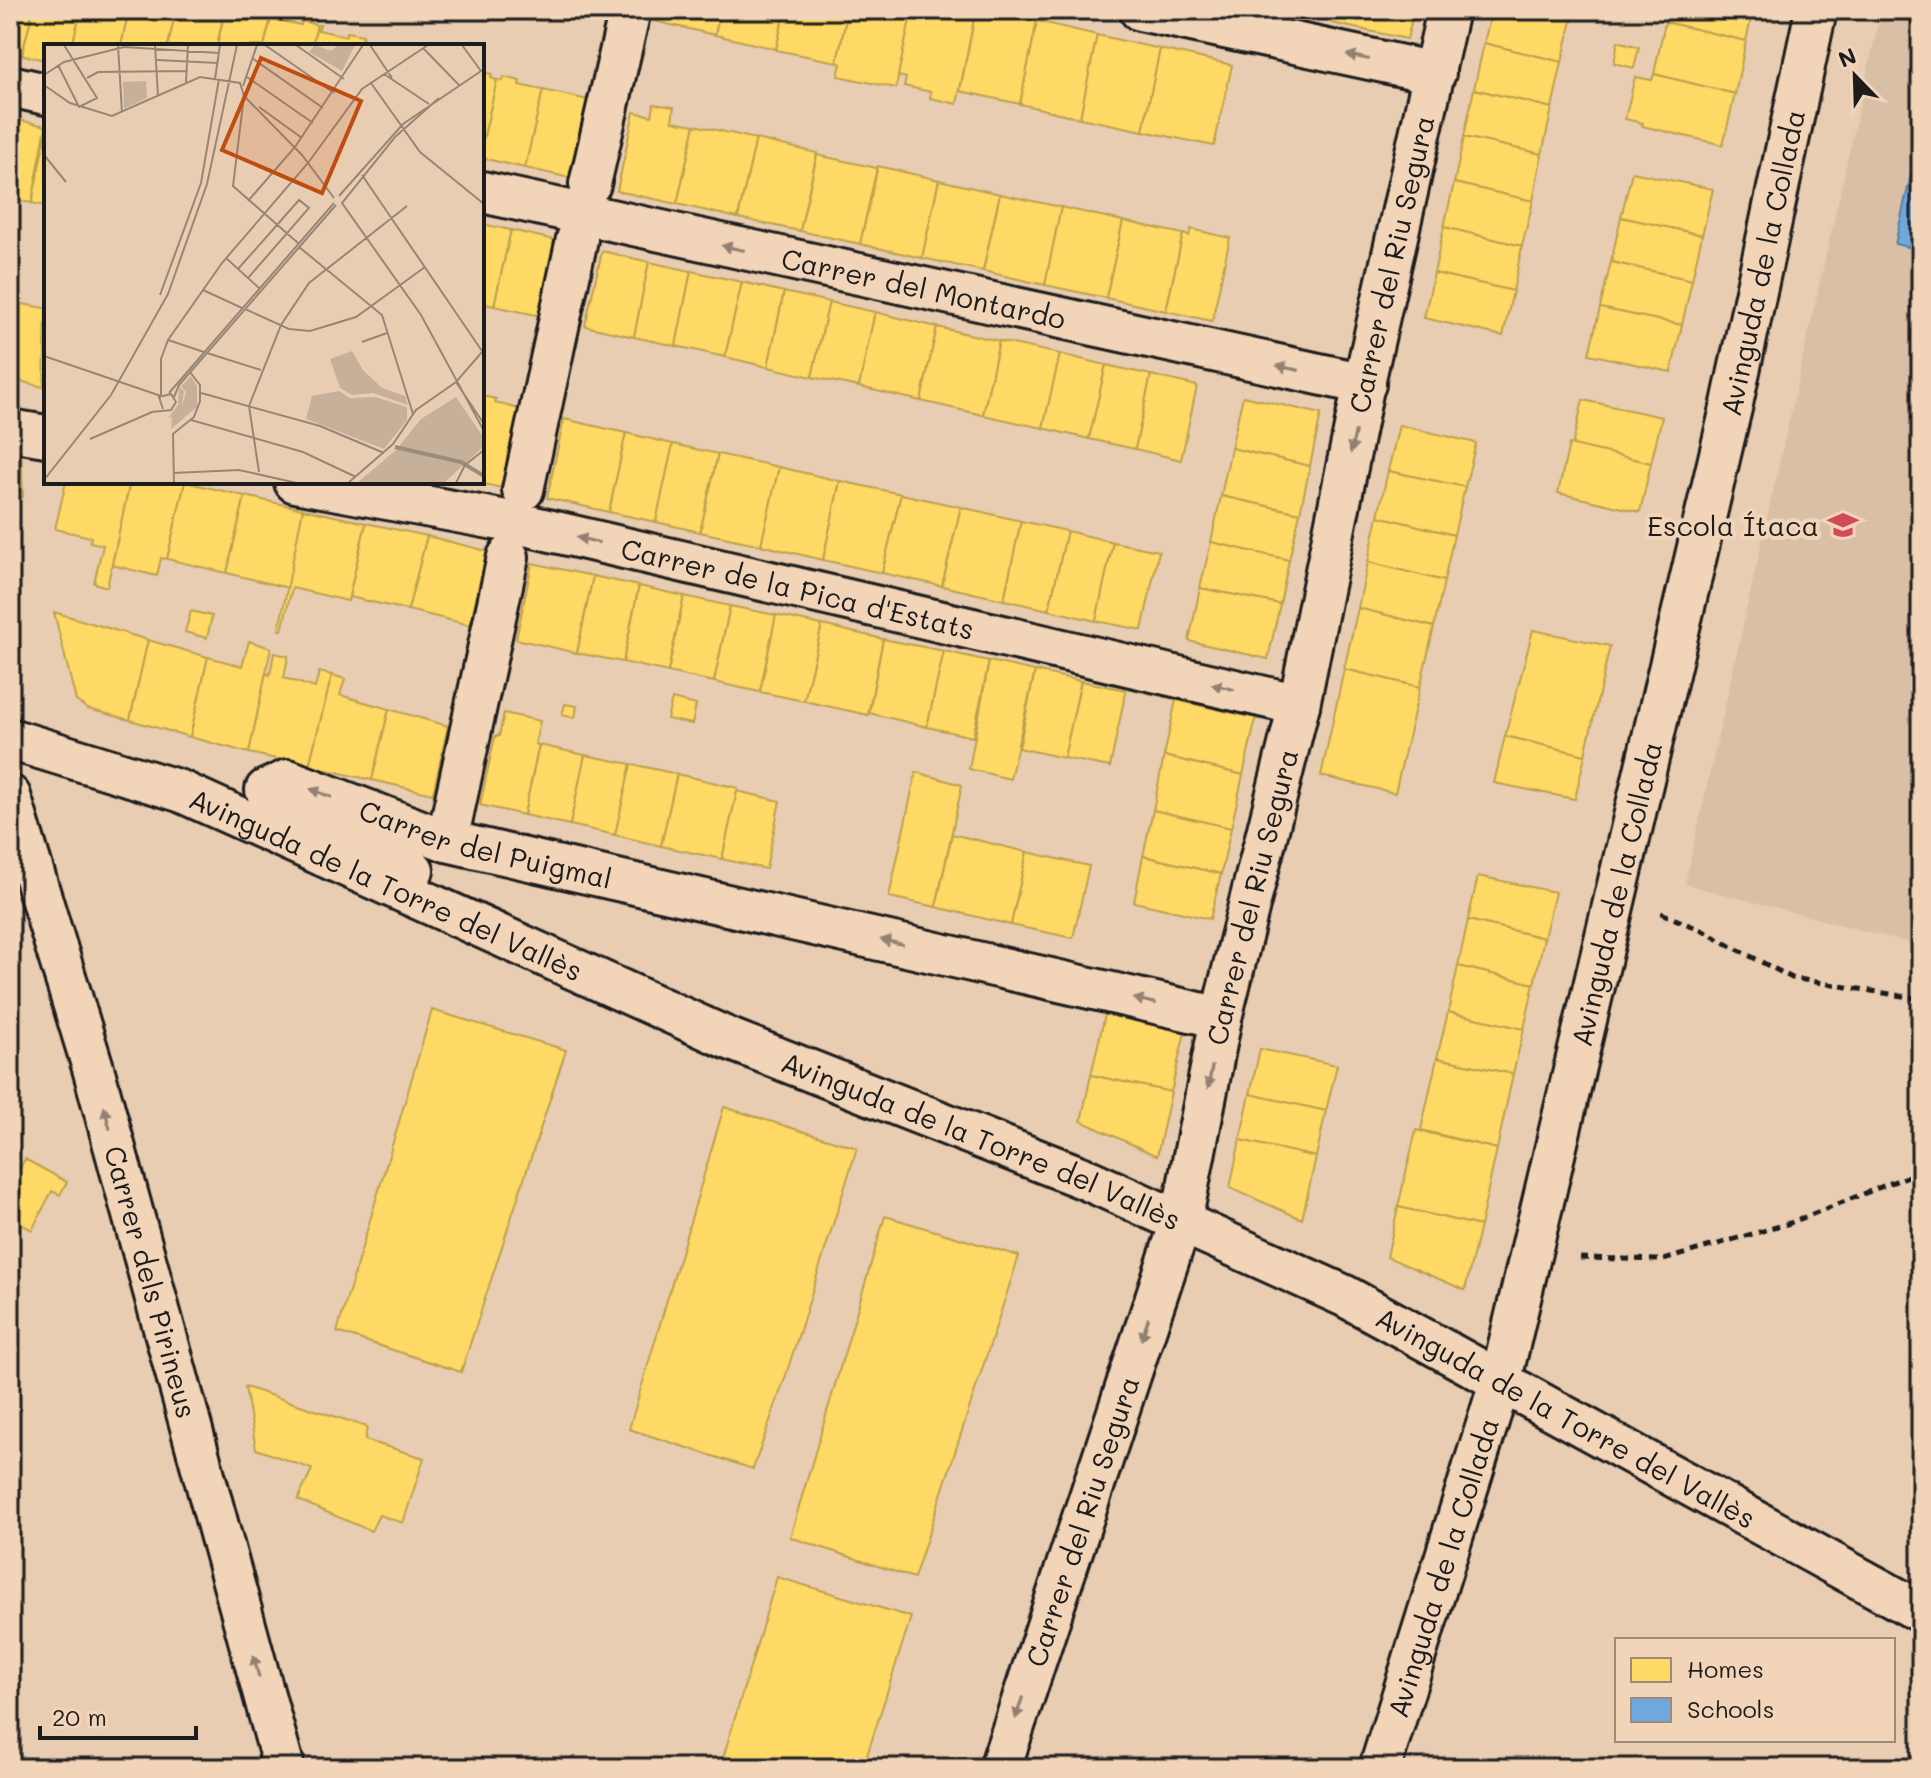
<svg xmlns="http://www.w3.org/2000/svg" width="1931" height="1778" font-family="Mali,sans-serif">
  <rect width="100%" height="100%" fill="#e9cdb2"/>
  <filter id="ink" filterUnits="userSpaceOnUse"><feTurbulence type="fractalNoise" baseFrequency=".0125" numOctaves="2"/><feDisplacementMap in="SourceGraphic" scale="16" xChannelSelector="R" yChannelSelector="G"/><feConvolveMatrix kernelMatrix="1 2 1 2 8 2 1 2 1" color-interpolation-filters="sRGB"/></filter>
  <g filter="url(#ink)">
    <path fill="#d9bfa6" d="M1881,10H1921V946L1685,884Z"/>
    <g fill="#ffd966" stroke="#bba050" stroke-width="2">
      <path d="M10,10H33L22,55L10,52Z"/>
      <path d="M33,10H81L72,46H46V60L22,55Z"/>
      <path d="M81,10H129L121,46H72Z"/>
      <path d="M129,10H176L168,46H121Z"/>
      <path d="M176,10H206L205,13L223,18L217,46H168Z"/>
      <path d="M225,10L254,15L255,11L272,14L264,46H217Z"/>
      <path d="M657,10H721L715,35L654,21Z"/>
      <path d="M720,10H785L776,49L715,35Z"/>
      <path d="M785,10H848L837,62L776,50Z"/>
      <path d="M848,10H912L896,88L838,76L841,64L837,62Z"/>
      <path d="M912,10H976L957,104L930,98L931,92L904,86L906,78L898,76Z"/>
      <path d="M976,10L1037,21L1020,104L960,91Z"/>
      <path d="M1334,10H1414L1407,39L1331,23Z"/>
      <path d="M1492,10H1545L1573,16L1562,62L1484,43Z"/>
      <path d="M1668,10H1753L1746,41L1665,22Z"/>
      <path d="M271,19L301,25L302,21L317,25L312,46H264Z"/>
      <path d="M1037,21L1097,35L1080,118L1020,104Z"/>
      <path d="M1665,22L1746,41L1735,94L1654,74Z"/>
      <path d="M317,25H320L318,30L346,36L347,32L363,35L360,46H312Z"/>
      <path d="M1097,35L1160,49L1143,131L1080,118Z"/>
      <path d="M1618,41L1639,47L1634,68L1614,63Z"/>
      <path d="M1484,43L1562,62L1552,108L1474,89Z"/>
      <path d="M1160,49L1232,65L1214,146L1143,131Z"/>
      <path d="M482,72L492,74L491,78L497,80L482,145Z"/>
      <path d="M1654,74L1735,94L1723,145L1642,126L1643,123L1625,119L1635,77L1652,80Z"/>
      <path d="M504,77L520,81L519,85L543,90L525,168L482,158V145L497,80L503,81Z"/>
      <path d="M1474,89L1552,108L1542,154L1464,137Z"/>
      <path d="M543,90L588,100L571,178L525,168Z"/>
      <path d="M654,104L674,107L672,121L695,125L677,204L617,191L634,112L652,116Z"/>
      <path d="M10,118L46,126L32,203L10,199Z"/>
      <path d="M695,125L756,139L738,218L677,204Z"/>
      <path d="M46,132V206L32,203Z"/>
      <path d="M1464,137L1542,154L1533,201L1454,183Z"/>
      <path d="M756,139L817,153L800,231L738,218Z"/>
      <path d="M817,155L877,168L860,244L800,231Z"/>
      <path d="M878,166L939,180L922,258L860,244Z"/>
      <path d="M1632,172L1713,189L1702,235L1621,217Z"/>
      <path d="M939,180L1000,194L983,271L922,258Z"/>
      <path d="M1454,183L1533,201L1522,246L1444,227Z"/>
      <path d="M1000,194L1061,207L1045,285L983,271Z"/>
      <path d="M1061,207L1123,221L1106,298L1045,285Z"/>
      <path d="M1621,217L1702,235L1692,280L1611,262Z"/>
      <path d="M1123,221L1183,234L1166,311L1106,298Z"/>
      <path d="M482,224L511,230L494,306L482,303Z"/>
      <path d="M1444,227L1522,246L1513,291L1434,273Z"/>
      <path d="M1191,229L1230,238L1212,321L1166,311L1183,234L1189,236Z"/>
      <path d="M511,230L558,241L541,316L494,306Z"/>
      <path d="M602,251L649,262L634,337L585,326Z"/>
      <path d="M649,262L691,271L676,346L634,337Z"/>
      <path d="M1611,262L1692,280L1682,325L1600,308Z"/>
      <path d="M691,271L742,282L725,357L676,346Z"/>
      <path d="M1434,273L1513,291L1503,336L1424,318Z"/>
      <path d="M742,282L784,292L768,367L725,357Z"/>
      <path d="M784,292L829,302L812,377L768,367Z"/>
      <path d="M10,302L46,308L44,387L10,379Z"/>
      <path d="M829,302L875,312L859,387L812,377Z"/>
      <path d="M1600,308L1682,325L1671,372L1589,354Z"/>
      <path d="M875,312L937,327L921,401L859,387Z"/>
      <path d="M937,327L999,341L983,415L921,401Z"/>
      <path d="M999,341L1060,354L1043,428L983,415Z"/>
      <path d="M1060,354L1106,365L1089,439L1043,428Z"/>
      <path d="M1106,365L1151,375L1135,449L1089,439Z"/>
      <path d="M1151,375L1197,386L1181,460L1135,449Z"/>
      <path d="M482,396L496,399L495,403L520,409L502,488L475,482H482Z"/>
      <path d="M1243,396L1321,414L1310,466L1231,448Z"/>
      <path d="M1583,400L1662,417L1651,463L1572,446Z"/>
      <path d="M564,419L626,433L609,512L547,498Z"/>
      <path d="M1399,425L1476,443L1465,487L1388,471Z"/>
      <path d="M626,433L673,444L656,522L609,512Z"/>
      <path d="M673,444L718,454L700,532L656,522Z"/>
      <path d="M1569,444L1651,463L1640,512L1558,493Z"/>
      <path d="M21,445L23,497L10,498V446Z"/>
      <path d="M1231,448L1310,466L1300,513L1221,496Z"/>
      <path d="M718,454L779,467L761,545L700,532Z"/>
      <path d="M779,467L840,481L823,560L761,545Z"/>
      <path d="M1388,471L1465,487L1454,535L1378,516Z"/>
      <path d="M840,481L901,494L882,573L823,560Z"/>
      <path d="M66,482H130L107,587L94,583L103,545L90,542L91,537L55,529Z"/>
      <path d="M130,482H185L167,559L161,558L157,576L112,565Z"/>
      <path d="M185,482L245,496L227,573L167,559Z"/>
      <path d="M901,494L961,507L942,586L882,573Z"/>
      <path d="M245,496L303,509L288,588L227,573Z"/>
      <path d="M1221,496L1300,513L1289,560L1211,542Z"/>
      <path d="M961,507L1021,521L1004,600L942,586Z"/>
      <path d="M303,509L366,523L348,601L292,588L282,630H279Z"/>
      <path d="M1378,516L1454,535L1444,581L1368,562Z"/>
      <path d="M1021,521L1067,531L1049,610L1004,600Z"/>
      <path d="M366,523L427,536L408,610L349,597Z"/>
      <path d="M1067,531L1113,542L1096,621L1049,610Z"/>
      <path d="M427,536L487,551L470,625L408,610Z"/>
      <path d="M1113,542L1159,551L1142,630L1096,621Z"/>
      <path d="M1211,542L1289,560L1280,604L1200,588Z"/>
      <path d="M1368,562L1444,581L1434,627L1358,608Z"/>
      <path d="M532,563L593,576L577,653L516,639Z"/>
      <path d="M593,576L639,586L623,662L577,653Z"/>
      <path d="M639,586L684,596L668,672L623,662Z"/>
      <path d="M1200,588L1280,604L1268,659L1189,641Z"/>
      <path d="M684,596L730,606L714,682L668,672Z"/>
      <path d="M730,606L776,615L760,692L714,682Z"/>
      <path d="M1358,608L1434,627L1420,687L1344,669Z"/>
      <path d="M191,611L212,616L207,638L185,632Z"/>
      <path d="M54,612L148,640L130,720L88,709L76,701Z"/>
      <path d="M776,615L822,625L804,701L760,692Z"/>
      <path d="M822,625L883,639L868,715L804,701Z"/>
      <path d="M1533,630L1610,646L1585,755L1505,736Z"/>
      <path d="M883,639L944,651L927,727L869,713Z"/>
      <path d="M148,640L208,657L190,737L130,720Z"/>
      <path d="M249,641L271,648L249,753L190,737L208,657L242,666Z"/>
      <path d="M944,651L989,661L973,737L927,727Z"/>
      <path d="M274,653L288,656L284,678L315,688L319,672L332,675L309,766L249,753L266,673L270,675Z"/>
      <path d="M989,661L1035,671L1010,779L969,769Z"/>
      <path d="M1344,669L1420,687L1395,793L1321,776Z"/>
      <path d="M1035,671L1081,681L1064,758L1019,748Z"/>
      <path d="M332,675L345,679L340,695L389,709L372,780L309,766Z"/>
      <path d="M1081,681L1126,690L1110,767L1064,758Z"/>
      <path d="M672,699L696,705L692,724L667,719Z"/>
      <path d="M1176,700L1256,718L1243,775L1164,756Z"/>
      <path d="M565,704L577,706L575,718L562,715Z"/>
      <path d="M389,709L448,726L433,794L372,780Z"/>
      <path d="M504,713L540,721L535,744L539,745L524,815L480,805L495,736H499Z"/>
      <path d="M1505,736L1585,755L1575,799L1494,783Z"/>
      <path d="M539,745L585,755L570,825L524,815Z"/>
      <path d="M585,755L631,764L615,835L570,825Z"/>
      <path d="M1164,756L1243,775L1231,828L1153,810Z"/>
      <path d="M631,764L677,774L661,846L615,835Z"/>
      <path d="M916,772L962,785L936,907L889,897Z"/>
      <path d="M677,774L738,788L722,859L661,846Z"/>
      <path d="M737,791L780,801L766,869L722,859Z"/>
      <path d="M1153,810L1231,828L1221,874L1143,856Z"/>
      <path d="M952,834L1027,852L1011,925L936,907Z"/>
      <path d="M1027,852L1089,866L1073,938L1011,925Z"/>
      <path d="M1143,856L1221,874L1210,919L1134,902Z"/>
      <path d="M1478,876L1555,892L1544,938L1468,920Z"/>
      <path d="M1468,920L1544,938L1534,984L1458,966Z"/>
      <path d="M1458,966L1534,984L1524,1029L1448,1012Z"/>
      <path d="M432,1010L566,1050L461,1372L337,1332Z"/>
      <path d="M1106,1010L1186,1028L1171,1092L1091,1075Z"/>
      <path d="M1448,1012L1524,1029L1513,1074L1437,1058Z"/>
      <path d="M1260,1049L1337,1065L1326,1111L1250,1094Z"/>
      <path d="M1437,1058L1513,1074L1497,1149L1421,1130Z"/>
      <path d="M1091,1075L1171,1092L1157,1156L1081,1121Z"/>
      <path d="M1250,1094L1326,1111L1316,1157L1240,1140Z"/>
      <path d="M724,1107L857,1148L786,1375L753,1469L629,1429Z"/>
      <path d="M1416,1130L1497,1149L1480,1226L1398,1207Z"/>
      <path d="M1240,1140L1316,1157L1302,1219L1230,1188Z"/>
      <path d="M25,1159L67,1182L60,1195L52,1191L32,1230L10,1218V1186Z"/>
      <path d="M1398,1207L1480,1226L1465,1290L1387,1257Z"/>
      <path d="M885,1216L1019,1256L914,1578L790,1537Z"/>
      <path d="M245,1387L367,1427L365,1440L424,1458L403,1523L379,1515L371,1531L298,1500L312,1469L256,1449Z"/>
      <path d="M777,1577L911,1617L863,1768H720Z"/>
    </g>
    <path fill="#6fa8dc" stroke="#567ea2" stroke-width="2" d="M1916,153L1921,154V250L1895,244Z"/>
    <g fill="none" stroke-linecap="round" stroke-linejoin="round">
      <g stroke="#1c1c1c" stroke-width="46">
        <g id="street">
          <path d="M1140,10L1435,73"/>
          <path d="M10,86L46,94"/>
          <path d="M590,184L630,10"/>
          <path id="s1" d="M482,192L1365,384"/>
          <path d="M10,430L46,436"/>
          <path id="s2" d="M295,482L517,523L1299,705"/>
          <path d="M523,490L577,239"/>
          <path id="s3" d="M10,739L180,791L727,1038L1088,1180L1345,1296L1921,1612"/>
          <path id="s4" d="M10,796L93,1068L284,1768"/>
          <path d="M447,841L508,557"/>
          <path id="s5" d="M413,870L266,790L288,780L447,841L1221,1018"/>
          <path id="s6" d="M1000,1768L1181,1222L1221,1018L1299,705L1364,383L1448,10"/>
          <path id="s7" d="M1380,1768L1500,1383L1732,404L1816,10"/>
        </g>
      </g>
      <g stroke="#1c1c1c" stroke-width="5" stroke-dasharray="8 6" stroke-linecap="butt">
        <path d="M1661,913L1701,930L1792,978L1921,999"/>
        <path d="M1580,1258L1663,1260L1790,1223L1921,1171"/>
      </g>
      <use href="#street" stroke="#f2d4b8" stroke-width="40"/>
    </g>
    <defs><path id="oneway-solid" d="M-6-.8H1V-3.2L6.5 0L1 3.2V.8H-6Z" transform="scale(2)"/></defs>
    <g fill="#928172">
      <use href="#oneway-solid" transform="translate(1358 57) rotate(-168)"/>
      <use href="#oneway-solid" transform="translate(733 248) rotate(-168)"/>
      <use href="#oneway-solid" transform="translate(1288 368) rotate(-168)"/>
      <use href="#oneway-solid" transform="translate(1353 442) rotate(102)"/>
      <use href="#oneway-solid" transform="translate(588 540) rotate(-167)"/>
      <use href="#oneway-solid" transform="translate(1223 687) rotate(-167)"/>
      <use href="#oneway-solid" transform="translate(321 793) rotate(-159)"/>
      <use href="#oneway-solid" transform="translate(892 942) rotate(-167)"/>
      <use href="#oneway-solid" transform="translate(1145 1001) rotate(-167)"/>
      <use href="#oneway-solid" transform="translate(1210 1077) rotate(101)"/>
      <use href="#oneway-solid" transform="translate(107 1118) rotate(-105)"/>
      <use href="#oneway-solid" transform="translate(1145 1329) rotate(108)"/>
      <use href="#oneway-solid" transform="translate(256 1666) rotate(-105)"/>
      <use href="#oneway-solid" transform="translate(1019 1708) rotate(108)"/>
    </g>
  </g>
  <defs>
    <g id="school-bare" transform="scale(2.4)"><path d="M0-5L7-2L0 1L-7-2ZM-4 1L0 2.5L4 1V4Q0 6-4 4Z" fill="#d1495b" stroke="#f2d4b8" stroke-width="2.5" paint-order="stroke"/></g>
  </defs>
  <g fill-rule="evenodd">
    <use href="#school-bare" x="1843" y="525"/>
  </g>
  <g text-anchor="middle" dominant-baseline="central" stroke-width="8" stroke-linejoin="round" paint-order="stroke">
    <g font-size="28" fill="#1c1c1c" stroke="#f2d4b8">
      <text stroke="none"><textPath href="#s7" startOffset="1554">Avinguda de la Collada</textPath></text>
      <text stroke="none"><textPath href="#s6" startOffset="1556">Carrer del Riu Segura</textPath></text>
      <text stroke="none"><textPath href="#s1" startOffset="452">Carrer del Montardo</textPath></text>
      <text stroke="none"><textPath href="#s2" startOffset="514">Carrer de la Pica d'Estats</textPath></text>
      <text stroke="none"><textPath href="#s5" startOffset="400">Carrer del Puigmal</textPath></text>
      <text stroke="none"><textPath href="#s3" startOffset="404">Avinguda de la Torre del Vallès</textPath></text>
      <text stroke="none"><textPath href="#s7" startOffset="906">Avinguda de la Collada</textPath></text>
      <text stroke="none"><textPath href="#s6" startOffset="908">Carrer del Riu Segura</textPath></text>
      <text stroke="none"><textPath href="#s3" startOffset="1052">Avinguda de la Torre del Vallès</textPath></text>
      <text stroke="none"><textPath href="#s4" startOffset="506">Carrer dels Pirineus</textPath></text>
      <text stroke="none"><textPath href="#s3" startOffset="1700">Avinguda de la Torre del Vallès</textPath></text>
      <text stroke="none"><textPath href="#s6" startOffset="260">Carrer del Riu Segura</textPath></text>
      <text stroke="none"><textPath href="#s7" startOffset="210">Avinguda de la Collada</textPath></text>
    </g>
    <g font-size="28" fill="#1c1c1c" stroke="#f2d4b8" text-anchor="end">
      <text x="1819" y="525">Escola Ítaca</text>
    </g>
  </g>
  <g transform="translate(44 44)">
    <rect width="440" height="440" fill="#e9cdb2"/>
    <path d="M271,1L287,7L294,1H311L298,27L265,8ZM102,37L103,54L80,65L79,38ZM308,307L319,326L338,344L361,352L364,361L329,349L308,351L296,344L286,315ZM147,332L153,342V363L127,385L128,373L124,374L134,361L135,343L140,347L138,363L142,348L137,342ZM295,347L306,354L331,353L363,363V376L340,405L262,375L268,352ZM412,353L440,394V402L400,439H313L352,406L377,375Z" fill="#c7b099"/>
    <path fill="none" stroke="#9e8c7a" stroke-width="4" d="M351,403L417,418L440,432"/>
    <path fill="none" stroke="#978676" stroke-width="2" d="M74,1L78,69M111,1L114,52M221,1L290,49M252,1L300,35M326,1L348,34M418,1L437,27M379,4L415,41M208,14L279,64M113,16L174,19M14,21L35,63L53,54L20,1M340,30L385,60M0,31L20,18L80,3L175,9M203,33L269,79M43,34L54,28L142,27M171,35L176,1M142,38L144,1M327,39L376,108L440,160M0,41L26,59L68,72L156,33L196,39L200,52L258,111L290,154M199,42L213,1M200,52L189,142L254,199M395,54L351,93L298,159L377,271L440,387M215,63L258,94M0,111L22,138M318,131L438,307M295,152L359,80L440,25M204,157L251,103L319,1M255,203L338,271L369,370M182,214L215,244M194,225L255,156L265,164L204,234M159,246L198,264M116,251L157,139L175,35M201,265L245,285L266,287L312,273L381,223M124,296L160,308M318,298L343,289M163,309L217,326M0,312L117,352M412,338L440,380M125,349L290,159M157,349L276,382L340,409M117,351V315L124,296L178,219L264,119L318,45L384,1M130,353L135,341L292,161M147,376L259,408L312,433M46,395L108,368L127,366L132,358L127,350L115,353L119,365M215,428L205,362L237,281L265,239L363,162M129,429L195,426L253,439M0,436L67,351L124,250L163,140L193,1M130,439L129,390L150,373L156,357V341L146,328M304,439L349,400L372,366L412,338L438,308M412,439L421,421L440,406"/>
    <path fill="#bf4d0f" fill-opacity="0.15" stroke="#bf4d0f" stroke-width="4" d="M217,14L317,57L278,149L178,106Z"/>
    <rect width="440" height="440" fill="none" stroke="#1c1c1c" stroke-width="4"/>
  </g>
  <rect width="1931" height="1778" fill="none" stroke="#f2d4b8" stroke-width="40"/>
  <rect x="20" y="20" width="1891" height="1738" fill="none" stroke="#1c1c1c" stroke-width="3" filter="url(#ink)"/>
  <rect x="1615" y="1638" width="280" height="104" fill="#f2d4b8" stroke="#9c8a7a" stroke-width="2"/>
  <rect x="1631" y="1658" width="40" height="24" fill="#ffd966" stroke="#9c8a7a" stroke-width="2"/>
  <text x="1687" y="1678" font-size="24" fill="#1c1c1c">Homes</text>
  <rect x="1631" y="1698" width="40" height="24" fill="#6fa8dc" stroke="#9c8a7a" stroke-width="2"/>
  <text x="1687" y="1718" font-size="24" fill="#1c1c1c">Schools</text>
  <g transform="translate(1855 76) rotate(337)" stroke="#f2d4b8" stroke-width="6" paint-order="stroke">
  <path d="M0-6L14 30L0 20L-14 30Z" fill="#1c1c1c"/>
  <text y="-12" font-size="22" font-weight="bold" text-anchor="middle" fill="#1c1c1c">N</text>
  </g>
  <path d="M40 1726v12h156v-12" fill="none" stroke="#1c1c1c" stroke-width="4"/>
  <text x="52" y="1726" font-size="24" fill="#1c1c1c" stroke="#f2d4b8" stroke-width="6" paint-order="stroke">20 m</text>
</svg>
